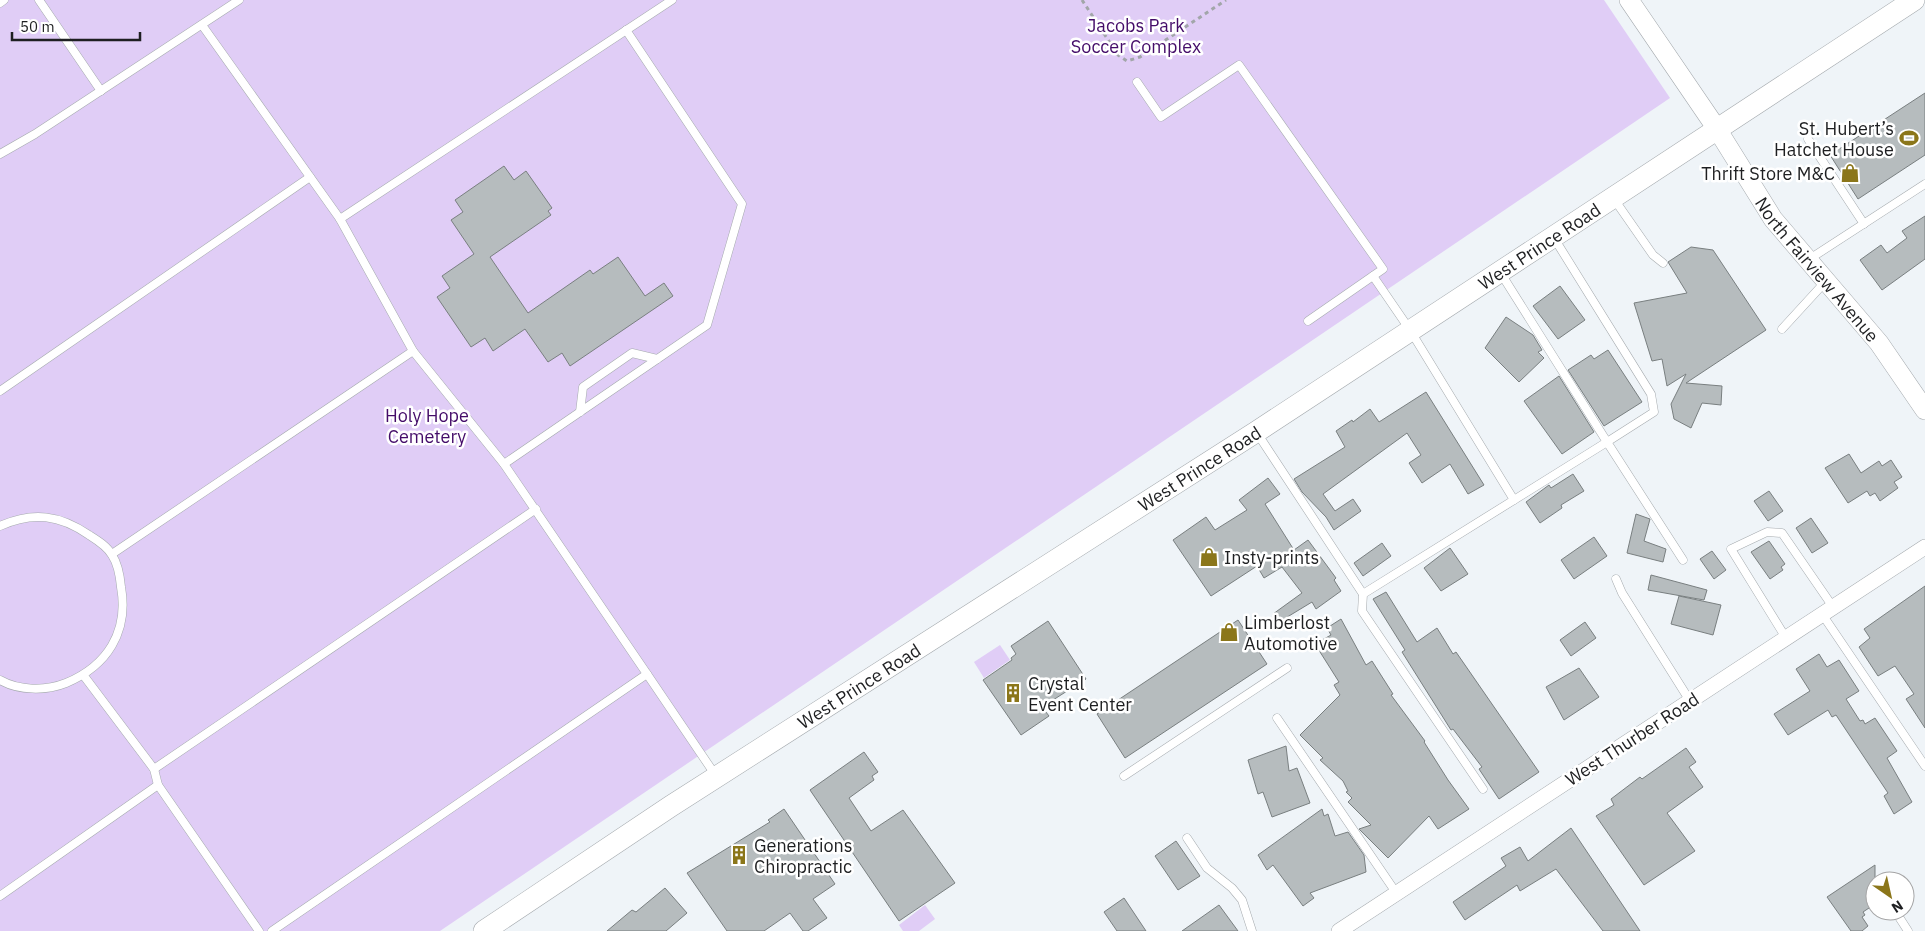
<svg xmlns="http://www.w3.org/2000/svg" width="1925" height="931" font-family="'IBM Plex Sans',sans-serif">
  <rect width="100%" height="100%" fill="#eff4f8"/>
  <g fill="#e0cdf6">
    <path d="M0,0H1604L1670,98L440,931H0Z"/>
    <path d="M1000,645L1010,660L984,678L974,662Z"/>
    <path d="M925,905L935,919L919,931H903L899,925Z"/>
  </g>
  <g fill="#b6bcbe" stroke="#797f80">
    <path d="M1925,93V155L1858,199L1830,155Z"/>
    <path d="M504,166L514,180L526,171L552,208L548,211L551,215L490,257L528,313L590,270L593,274L618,257L645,296L664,283L673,296L570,366L562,353L548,362L525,329L493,351L485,338L471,347L437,297L450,288L442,276L474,254L451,220L463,212L455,200Z"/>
    <path d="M1925,216V259L1882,290L1860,260L1881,245L1887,253L1907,238L1902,231Z"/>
    <path d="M1691,247L1713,250L1766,330L1686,383L1722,386L1721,405L1702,403L1691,428L1674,419L1671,404L1686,374L1667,386L1662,359L1652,361L1634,303L1687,293L1668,262Z"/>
    <path d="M1560,286L1585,320L1558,339L1533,306Z"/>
    <path d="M1506,317L1533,335L1542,350L1538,352L1544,358L1519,382L1485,348Z"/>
    <path d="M1608,350L1642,402L1604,426L1568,370L1591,355L1594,359Z"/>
    <path d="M1559,376L1594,432L1562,454L1524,401Z"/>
    <path d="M1426,392L1484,485L1468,494L1450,464L1422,483L1409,463L1421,455L1407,433L1323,494L1335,511L1353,499L1361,511L1334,530L1326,517L1302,492L1294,479L1345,447L1336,431L1352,420L1353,422L1370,409L1379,422Z"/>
    <path d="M1849,454L1861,473L1879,461L1882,466L1891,460L1902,477L1894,482L1898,488L1880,501L1875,493L1870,496L1867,491L1848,503L1825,468Z"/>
    <path d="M1573,474L1584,491L1561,505L1562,508L1540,523L1526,502L1549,485L1551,488Z"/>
    <path d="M1268,478L1280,494L1265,504L1294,550L1308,540L1336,578L1334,580L1341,591L1316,609L1312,602L1279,622L1273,614L1302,593L1282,567L1264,578L1257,566L1211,596L1173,540L1206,517L1215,530L1247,510L1239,500Z"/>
    <path d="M1769,491L1783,511L1768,521L1754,501Z"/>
    <path d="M1636,514L1650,519L1644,541L1666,549L1663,562L1627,553Z"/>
    <path d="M1811,518L1828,543L1812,553L1796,528Z"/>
    <path d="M1594,537L1607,556L1574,579L1561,560Z"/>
    <path d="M1769,541L1785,564L1781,567L1783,570L1770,579L1751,552Z"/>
    <path d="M1382,543L1391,556L1363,576L1354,563Z"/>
    <path d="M1450,548L1468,574L1441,591L1424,568Z"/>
    <path d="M1712,551L1726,570L1714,579L1700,559Z"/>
    <path d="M1651,575L1707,590L1704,600L1648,590Z"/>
    <path d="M1925,586V728L1906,699L1914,694L1895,666L1878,676L1859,647L1870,638L1864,629Z"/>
    <path d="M1386,592L1417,642L1437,628L1453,654L1456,652L1539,772L1499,799L1479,769L1482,767L1453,729L1451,730L1402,652L1405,650L1373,599Z"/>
    <path d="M1679,596L1721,605L1713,635L1671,624Z"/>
    <path d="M1341,619L1366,665L1372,661L1393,694L1391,695L1425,741L1424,742L1448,780L1469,809L1438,829L1429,816L1388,858L1359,829L1371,825L1348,802L1352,798L1346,792L1348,791L1343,781L1320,760L1323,758L1300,735L1340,695L1334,685L1339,682L1315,644L1331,635L1327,628Z"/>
    <path d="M1238,620L1267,664L1125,758L1097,714Z"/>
    <path d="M1048,621L1086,679L1042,707L1049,716L1021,735L983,680L1012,660L1011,658L1016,654L1011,646Z"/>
    <path d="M1585,622L1596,638L1571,656L1560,640Z"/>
    <path d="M1819,654L1827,667L1839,660L1859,691L1846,699L1860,721L1863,720L1865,724L1875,718L1897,751L1887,758L1912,802L1894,814L1884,796L1888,793L1836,715L1832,717L1828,710L1788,735L1774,714L1810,691L1796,669Z"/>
    <path d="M1579,668L1599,697L1564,720L1546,687Z"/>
    <path d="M1286,746L1289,771L1297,768L1310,803L1272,817L1263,792L1258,794L1248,760Z"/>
    <path d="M1686,748L1696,762L1689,767L1703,787L1667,813L1695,851L1644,885L1596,816L1614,805L1611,799L1640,777L1642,779Z"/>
    <path d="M864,752L878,772L872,776L874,780L849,798L871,831L903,810L955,883L899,921L810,790Z"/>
    <path d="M784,809L835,884L813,899L827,918L808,931H803L790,913L764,931H727L687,873L770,822L768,820Z"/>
    <path d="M1322,809L1324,816L1328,814L1335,836L1348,832L1364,855L1366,872L1310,893L1314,898L1303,906L1273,865L1267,870L1258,855Z"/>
    <path d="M1571,828L1640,931H1603L1556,869L1520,891L1517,885L1465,920L1453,902L1506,866L1501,858L1520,847L1528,861Z"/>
    <path d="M1176,841L1200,876L1178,890L1155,856Z"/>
    <path d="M1875,865V904L1863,912L1865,915L1862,917L1868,926L1862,931H1851L1827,897Z"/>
    <path d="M665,888L687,913L666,931H607L632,910L636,912Z"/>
    <path d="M1124,898L1146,931H1117L1104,912Z"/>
    <path d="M1219,905L1238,931H1182Z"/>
  </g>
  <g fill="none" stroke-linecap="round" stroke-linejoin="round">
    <g stroke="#a5aaae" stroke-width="9">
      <g id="service">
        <path d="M39,0L101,91"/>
        <path d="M0,3L4,0"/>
        <path d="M202,25L340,219L413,351L504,464L647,674L272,931"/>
        <path d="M1137,82L1161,117L1239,65L1383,269L1308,321"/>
        <path d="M1808,139L1864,224"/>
        <path d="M0,154L35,134L239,0"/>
        <path d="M1614,199L1653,255L1663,263"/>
        <path d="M340,219L672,0"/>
        <path d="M1554,238L1651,394L1654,412L1607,442L1683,560"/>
        <path d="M1808,260L1925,184"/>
        <path d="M1373,276L1410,330L1514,500"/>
        <path d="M1782,329L1826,281"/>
        <path d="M0,391L310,177"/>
        <path d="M580,412L583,387L632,353L657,359"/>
        <path d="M1257,433L1363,594"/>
        <path d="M504,464L707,325L742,204L626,30"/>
        <path d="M0,526C33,511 60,515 89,535C97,540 107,546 112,555C118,564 120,576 121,587C129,632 107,666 66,683C46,691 19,691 0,680"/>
        <path d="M112,554L413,351"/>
        <path d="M1616,579L1622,593L1690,701"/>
        <path d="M1822,614L1925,766"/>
        <path d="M1786,638L1731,549L1767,532L1782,533L1833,607"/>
        <path d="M647,674L716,776"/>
        <path d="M84,676L154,769L158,785"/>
        <path d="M1277,718L1397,894"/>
        <path d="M154,769L536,509"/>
        <path d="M1124,776L1287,668"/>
        <path d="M1483,789L1362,611L1363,594L1607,442L1500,272"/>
        <path d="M1187,838L1207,868L1232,888L1242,900L1252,931"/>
        <path d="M0,896L158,785L259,931"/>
        <path d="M1899,917L1908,931"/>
      </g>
    </g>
    <g stroke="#a5aaae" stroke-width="16">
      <path id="minor" d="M1339,931L1925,547"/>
    </g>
    <g stroke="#a5aaae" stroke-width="20">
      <g id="tertiary">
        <path id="s1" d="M1629,0L1717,129L1773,219L1879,343L1925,410"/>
      </g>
    </g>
    <g stroke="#a5aaae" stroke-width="22">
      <g id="secondary">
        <path id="s2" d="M484,931L671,806L1256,432L1914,0"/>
      </g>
    </g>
    <path stroke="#a2a6a9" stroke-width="3" stroke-dasharray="4 4" stroke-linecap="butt" d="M1082,0L1118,55L1127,61L1140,57L1226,0"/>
    <use href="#service" stroke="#fff" stroke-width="8"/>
    <use href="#minor" stroke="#fff" stroke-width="15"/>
    <use href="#tertiary" stroke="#fff" stroke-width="19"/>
    <use href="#secondary" stroke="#fff" stroke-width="21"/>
  </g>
  <defs>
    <g id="stadium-bare" transform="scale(1.5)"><path d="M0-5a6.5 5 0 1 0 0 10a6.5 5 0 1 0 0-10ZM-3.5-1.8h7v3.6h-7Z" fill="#8b761a" stroke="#fff" stroke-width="2.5" paint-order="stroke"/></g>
    <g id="shop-bare" transform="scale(1.5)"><path d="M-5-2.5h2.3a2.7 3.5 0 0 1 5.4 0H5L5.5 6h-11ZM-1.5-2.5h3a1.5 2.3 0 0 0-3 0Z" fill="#8b761a" stroke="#fff" stroke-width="2.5" paint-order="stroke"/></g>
    <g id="building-bare" transform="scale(1.5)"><path d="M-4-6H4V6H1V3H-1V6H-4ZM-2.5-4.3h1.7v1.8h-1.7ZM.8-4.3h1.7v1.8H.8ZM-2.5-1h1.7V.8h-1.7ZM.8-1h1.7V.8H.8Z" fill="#8b761a" stroke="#fff" stroke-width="2.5" paint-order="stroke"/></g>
  </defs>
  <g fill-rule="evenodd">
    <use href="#stadium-bare" x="1909" y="138"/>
    <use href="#shop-bare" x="1850" y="173"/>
    <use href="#shop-bare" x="1209" y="557"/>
    <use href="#shop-bare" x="1229" y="632"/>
    <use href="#building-bare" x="1013" y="693"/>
    <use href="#building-bare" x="739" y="855"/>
  </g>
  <g text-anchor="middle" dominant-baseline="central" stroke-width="5" stroke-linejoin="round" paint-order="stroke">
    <g font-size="18" fill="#440c69" stroke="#fff">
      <text x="1136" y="25">Jacobs Park<tspan x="1136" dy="21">Soccer Complex</tspan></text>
      <text x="427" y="415">Holy Hope<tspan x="427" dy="21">Cemetery</tspan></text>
    </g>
    <g font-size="18" fill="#1e1f21" stroke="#fff" text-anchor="start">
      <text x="1894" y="128" text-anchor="end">St. Hubert’s<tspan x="1894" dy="21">Hatchet House</tspan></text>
      <text x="1835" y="173" text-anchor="end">Thrift Store M&amp;C</text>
      <text x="1224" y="557">Insty-prints</text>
      <text x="1244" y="622">Limberlost<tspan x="1244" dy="21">Automotive</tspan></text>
      <text x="1028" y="683">Crystal<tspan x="1028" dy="21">Event Center</tspan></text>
      <text x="754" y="845">Generations<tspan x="754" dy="21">Chiropractic</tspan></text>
    </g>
    <g font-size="18" fill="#1e1f21" stroke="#fff">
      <text stroke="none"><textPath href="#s2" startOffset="1258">West Prince Road</textPath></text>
      <text stroke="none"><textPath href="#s1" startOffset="329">North Fairview Avenue</textPath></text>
      <text stroke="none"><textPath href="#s2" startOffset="852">West Prince Road</textPath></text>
      <text stroke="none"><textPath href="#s2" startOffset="448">West Prince Road</textPath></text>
      <text transform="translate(1632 739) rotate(-33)">West Thurber Road</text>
    </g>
  </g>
  <g transform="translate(1890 896) rotate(146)"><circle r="24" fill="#ffffff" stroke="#a5a5a6"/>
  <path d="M0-4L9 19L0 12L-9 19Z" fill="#8b761a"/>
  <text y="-8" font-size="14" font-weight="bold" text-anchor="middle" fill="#1e1f21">N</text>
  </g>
  <path d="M12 32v8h128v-8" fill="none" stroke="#1e1f21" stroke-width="2.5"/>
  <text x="20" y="32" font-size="15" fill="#1e1f21" stroke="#ffffff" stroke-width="4" paint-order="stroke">50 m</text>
</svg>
